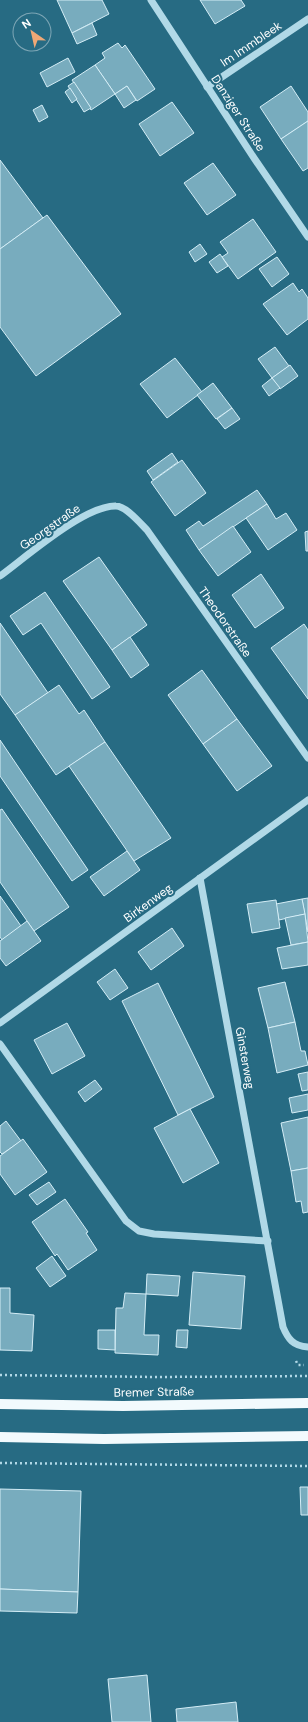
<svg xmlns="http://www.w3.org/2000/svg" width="308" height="1722" font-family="'DM Sans',sans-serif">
  <rect width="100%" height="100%" fill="#276b83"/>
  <g fill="#78acbe" stroke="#d4edf6">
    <path d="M57,0H102L109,14L72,33Z"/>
    <path d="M200,0H241L245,6L215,24Z"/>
    <path d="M92,23L97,35L77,44L72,33Z"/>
    <path d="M118,43L122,48L125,45L155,89L137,101L127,86L115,94L95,65L105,58L102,53Z"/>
    <path d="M68,58L75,72L47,87L40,73Z"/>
    <path d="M95,65L115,94L91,110L72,80Z"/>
    <path d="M74,82L91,108L84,112L68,86Z"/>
    <path d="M127,86L136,100L124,108L115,94Z"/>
    <path d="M291,86L308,112V121L281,139L260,107Z"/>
    <path d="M70,88L77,99L72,103L65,92Z"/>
    <path d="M172,102L194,133L160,156L139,124Z"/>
    <path d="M42,105L48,117L39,122L33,110Z"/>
    <path d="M308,121V168L303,171L281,139Z"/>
    <path d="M0,160L43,218L0,249Z"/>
    <path d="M213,163L236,195L207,215L184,183Z"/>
    <path d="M47,215L121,314L36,376L0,327V249Z"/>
    <path d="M253,219L276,252L238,279L222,257L228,253L220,242Z"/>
    <path d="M200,244L207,254L195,262L189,252Z"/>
    <path d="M220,254L228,266L217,273L209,262Z"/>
    <path d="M277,257L289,274L272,287L259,269Z"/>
    <path d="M293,283L299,292L302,289L308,298V319L287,335L263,304Z"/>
    <path d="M275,347L289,366L272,378L258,359Z"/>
    <path d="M175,358L202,392L167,418L140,384Z"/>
    <path d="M290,365L298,376L280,389L272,378Z"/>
    <path d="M272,378L280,388L269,396L262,386Z"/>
    <path d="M213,383L232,408L216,419L197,395Z"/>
    <path d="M232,408L240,419L225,429L217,419Z"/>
    <path d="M172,453L178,462L153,480L147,471Z"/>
    <path d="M182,460L206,493L175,516L151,482Z"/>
    <path d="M257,490L267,504L199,550L186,530L199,521L203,526Z"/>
    <path d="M267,504L276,519L286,513L297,530L268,550L246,518Z"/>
    <path d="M233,526L251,552L218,576L199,550Z"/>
    <path d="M308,531V551H306L305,532Z"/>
    <path d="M99,557L147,625L112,650L63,581Z"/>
    <path d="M261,574L284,608L255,628L232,595Z"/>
    <path d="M45,592L110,687L92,699L41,623L23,635L10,616Z"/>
    <path d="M0,623L48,693L15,715L0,694Z"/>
    <path d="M304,624L308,630V699L271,648Z"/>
    <path d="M130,637L149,665L131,678L112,650Z"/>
    <path d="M202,670L237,719L203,744L168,695Z"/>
    <path d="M59,685L79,714L84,710L105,742L56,775L15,715Z"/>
    <path d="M237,719L272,766L237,791L203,744Z"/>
    <path d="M0,740L88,870L72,881L0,776Z"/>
    <path d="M105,742L171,838L134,861L69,766Z"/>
    <path d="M2,809L69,907L34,931L0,882V810Z"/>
    <path d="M127,851L140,870L104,896L90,877Z"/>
    <path d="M0,896L21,926L2,940L0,937Z"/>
    <path d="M308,898V932L302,899Z"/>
    <path d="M302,899L305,914L279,920L276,904Z"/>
    <path d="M276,900L280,928L252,933L247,904Z"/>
    <path d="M305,914L308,942L291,945L285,918Z"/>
    <path d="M27,921L41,941L6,966L0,958V941Z"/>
    <path d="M172,928L184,946L151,970L138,952Z"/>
    <path d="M308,942V965L282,969L277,948Z"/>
    <path d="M115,969L128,988L110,1000L97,982Z"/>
    <path d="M285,982L295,1022L268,1028L258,988Z"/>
    <path d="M158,983L214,1097L178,1115L122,1001Z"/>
    <path d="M295,1022L301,1051H305L308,1065L277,1073L268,1028Z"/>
    <path d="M67,1023L85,1056L52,1074L34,1040Z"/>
    <path d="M308,1072V1090L302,1091L298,1074Z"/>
    <path d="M95,1080L102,1089L85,1102L78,1092Z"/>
    <path d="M308,1094V1110L292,1113L289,1098Z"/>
    <path d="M190,1109L219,1163L183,1183L154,1128Z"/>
    <path d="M308,1117V1168L291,1171L281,1123Z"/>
    <path d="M6,1121L21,1141L2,1154L0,1152V1126Z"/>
    <path d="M23,1139L47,1172L15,1195L0,1174V1156Z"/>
    <path d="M308,1168V1212L303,1213L301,1201L296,1202L291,1171Z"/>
    <path d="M49,1182L56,1192L37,1205L29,1195Z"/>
    <path d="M65,1199L88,1232L86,1233L97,1250L68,1270L57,1254L55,1256L32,1222Z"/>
    <path d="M52,1256L66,1276L50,1287L36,1268Z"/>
    <path d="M193,1272L245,1276L241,1329L189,1325Z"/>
    <path d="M147,1274L180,1276L178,1296L146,1294Z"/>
    <path d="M0,1288H10V1313L34,1315L32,1351L0,1350Z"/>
    <path d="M125,1293L146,1294L144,1335H159L158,1355L115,1353L116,1308H123Z"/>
    <path d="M98,1330H115V1350L98,1349Z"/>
    <path d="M177,1330H188L187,1348L176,1347Z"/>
    <path d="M300,1487H308V1515H301Z"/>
    <path d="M0,1489L81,1491L78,1592L0,1589Z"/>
    <path d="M0,1589L78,1592L77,1613L0,1611Z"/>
    <path d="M147,1675L151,1722H112L108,1679Z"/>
    <path d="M236,1702L238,1722H177L176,1709Z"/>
  </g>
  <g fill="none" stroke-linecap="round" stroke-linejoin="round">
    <g stroke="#b1d9e7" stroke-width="2.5" stroke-dasharray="2 3" stroke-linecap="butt">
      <path d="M296,1361L298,1365H304"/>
      <path d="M0,1375L155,1377L308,1376"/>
      <path d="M0,1463L308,1466"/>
    </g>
    <g stroke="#b1d9e7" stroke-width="7">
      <path d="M151,0L254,158L308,237"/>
      <path d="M207,87L308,19"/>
      <path d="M0,576C26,557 85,505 116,506C126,506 140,523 147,530L308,758"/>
      <path d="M200,878L283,1327C288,1339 293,1346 308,1347"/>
      <path d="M0,1023L308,800"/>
      <path d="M0,1044L126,1221L139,1231L154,1234L268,1241"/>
    </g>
    <g stroke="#f2fafd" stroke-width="10">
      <path d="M0,1404L123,1406L308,1403"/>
      <path d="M0,1437L104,1439L308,1436"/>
    </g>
  </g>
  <g text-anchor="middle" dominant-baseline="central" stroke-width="4" stroke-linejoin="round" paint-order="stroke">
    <g font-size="12" fill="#fff" stroke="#276b83">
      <text transform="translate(251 44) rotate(-34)">Im Immbleek</text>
      <text transform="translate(238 113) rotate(57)">Danziger Straße</text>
      <text transform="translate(50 527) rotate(-35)">Georgstraße</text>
      <text transform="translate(225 622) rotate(55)">Theodorstraße</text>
      <text transform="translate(148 903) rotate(-36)">Birkenweg</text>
      <text transform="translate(245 1058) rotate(80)">Ginsterweg</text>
      <text transform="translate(154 1392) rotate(-1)">Bremer Straße</text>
    </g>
  </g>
  <g transform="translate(32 32) rotate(326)"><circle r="19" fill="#276b83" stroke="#7da6b5"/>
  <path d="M0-3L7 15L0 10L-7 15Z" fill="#efa876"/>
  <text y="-6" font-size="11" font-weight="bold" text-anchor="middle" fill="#ffffff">N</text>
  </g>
</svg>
